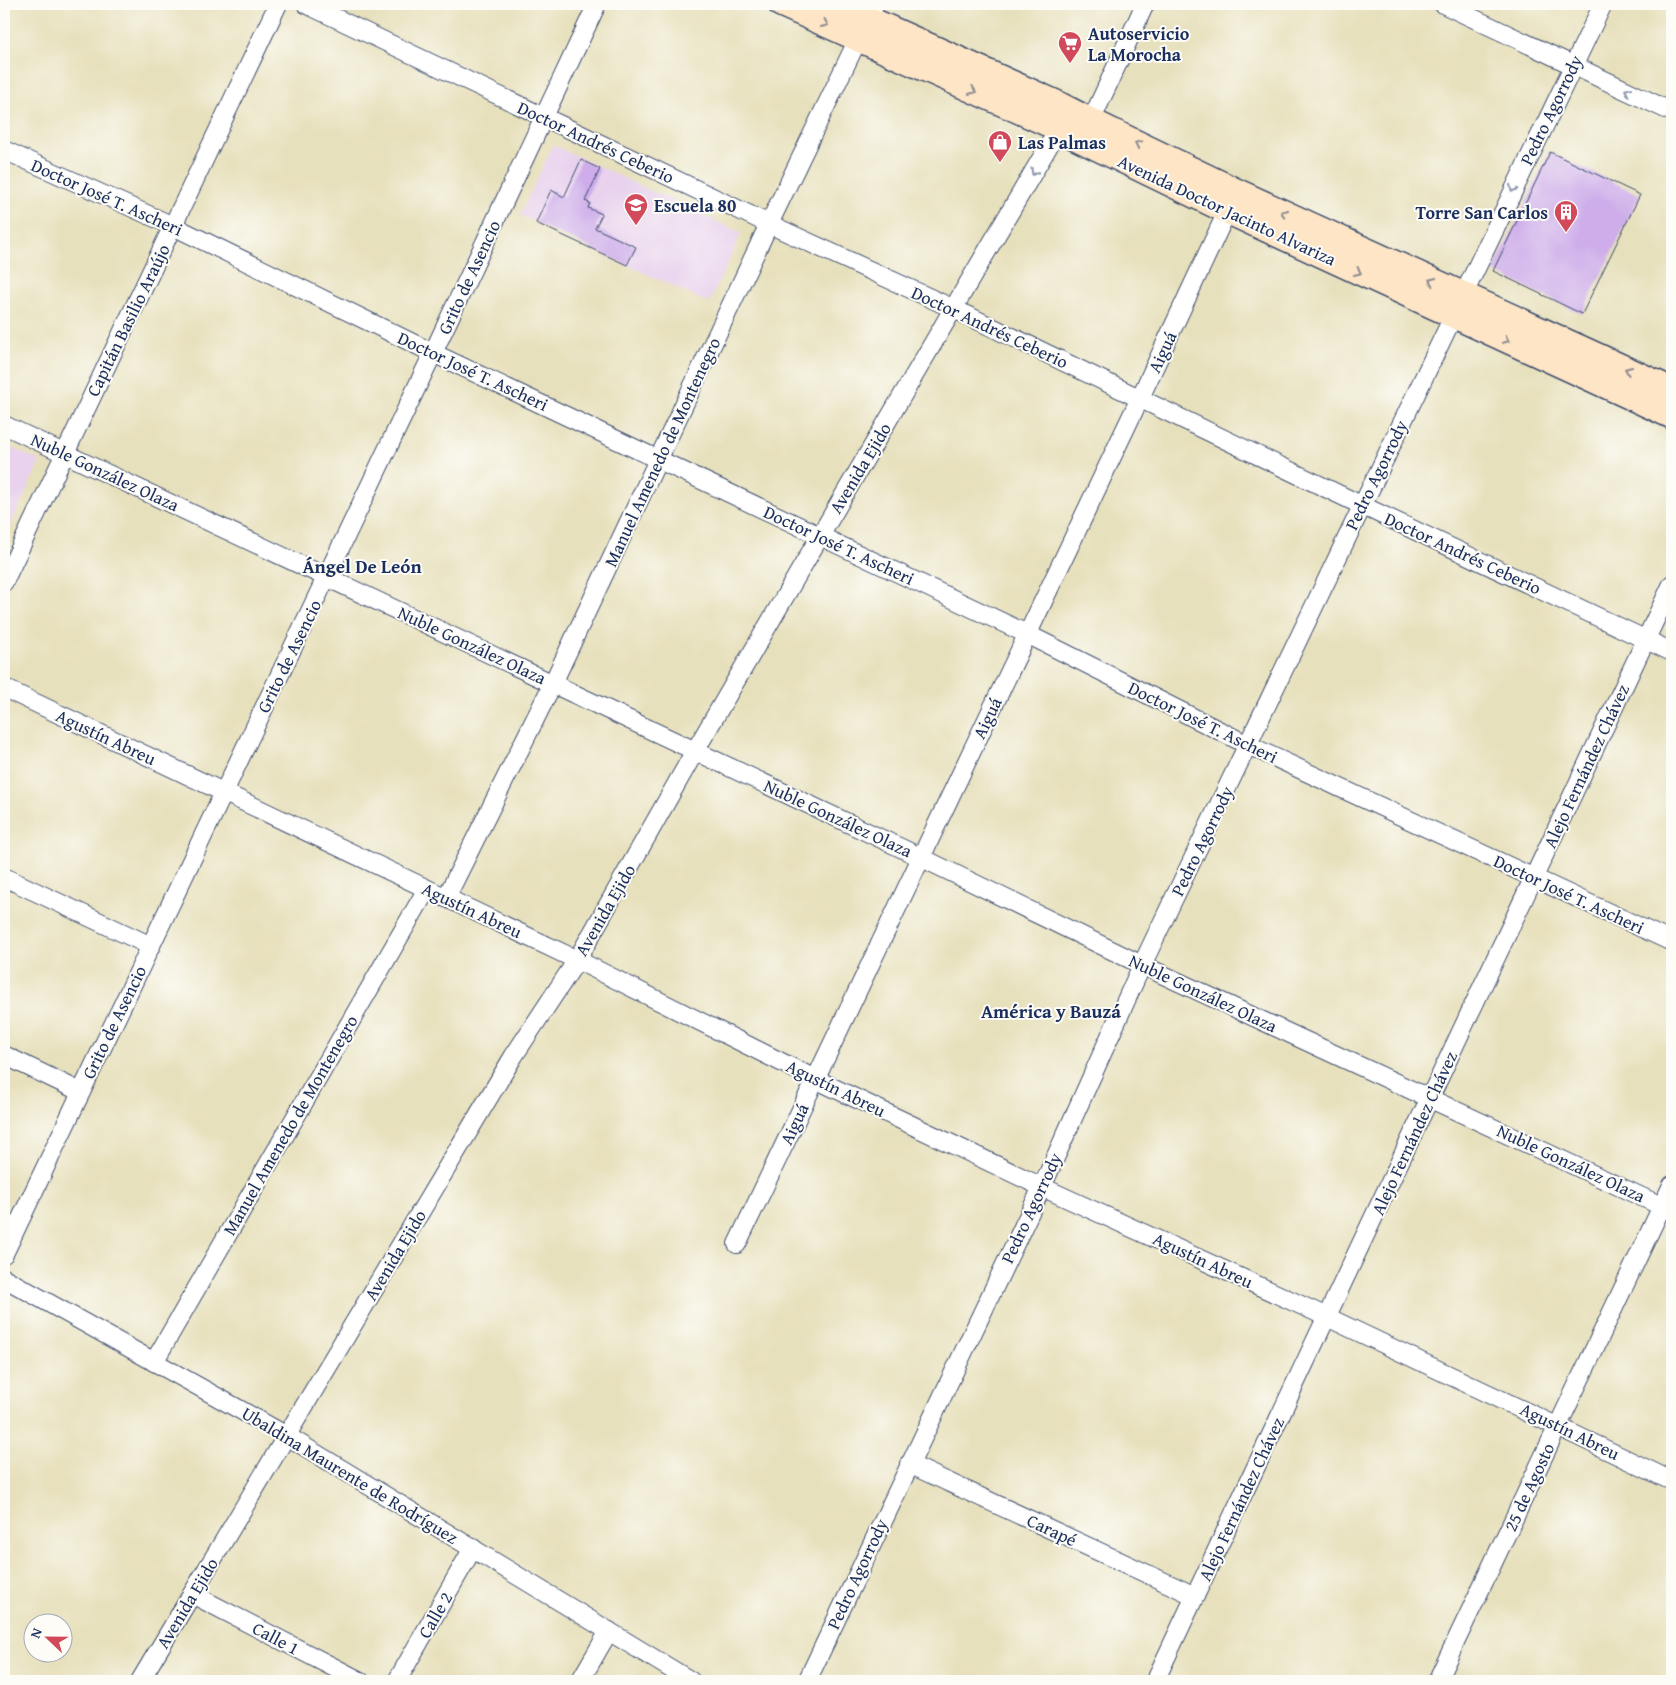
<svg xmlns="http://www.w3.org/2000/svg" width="1676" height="1685" font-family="'Gentium Book Plus',serif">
  <rect width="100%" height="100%" fill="#fdfcf7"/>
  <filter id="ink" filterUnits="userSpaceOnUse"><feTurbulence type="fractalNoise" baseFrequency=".02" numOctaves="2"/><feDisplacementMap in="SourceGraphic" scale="10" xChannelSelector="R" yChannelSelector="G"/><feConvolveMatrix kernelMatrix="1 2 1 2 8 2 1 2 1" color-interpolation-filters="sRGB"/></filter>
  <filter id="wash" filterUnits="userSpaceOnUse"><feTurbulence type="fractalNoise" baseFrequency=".0096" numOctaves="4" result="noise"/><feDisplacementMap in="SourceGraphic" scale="20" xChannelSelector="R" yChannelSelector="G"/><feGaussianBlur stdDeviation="1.12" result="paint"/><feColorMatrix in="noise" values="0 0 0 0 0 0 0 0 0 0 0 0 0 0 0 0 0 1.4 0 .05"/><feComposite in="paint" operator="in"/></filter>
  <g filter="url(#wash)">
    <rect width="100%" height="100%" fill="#e7e0bc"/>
    <g fill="#e8d2ee">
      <path d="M553,145L741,233L709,303L520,215Z"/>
      <path d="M4,444L40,461L4,539Z"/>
    </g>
    <g id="blocks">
      <g fill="#ceadea">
        <path d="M1550,152L1640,195L1582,314L1493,271Z"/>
        <path d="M581,160L600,169L585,201L590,203L588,208L602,214L595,228L636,247L627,265L536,223L551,190L564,197Z"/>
      </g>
    </g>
  </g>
  <g filter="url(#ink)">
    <use href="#blocks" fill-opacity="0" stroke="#3a4a6c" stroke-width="1"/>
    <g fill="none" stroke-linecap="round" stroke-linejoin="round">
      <g stroke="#3a4a6c" stroke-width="20">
        <g id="street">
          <path d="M306,4L769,224L954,309L1361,505L1672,652"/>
          <path d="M1443,4L1672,112"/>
          <path d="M1086,132L1145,4"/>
          <path d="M4,150L173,226L433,353L1027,634L1248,745L1672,942"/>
          <path d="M4,425L920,857L1142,965L1672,1211"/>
          <path d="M4,582L278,4"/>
          <path d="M4,688L577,960L815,1079L1042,1187L1327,1317L1672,1481"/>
          <path d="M4,877L151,946"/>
          <path d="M446,898L553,683L769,224L875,4"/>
          <path d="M4,1055L81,1092"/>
          <path d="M737,1244L1140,398L1232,201"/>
          <path d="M4,1254L433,353L597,4"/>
          <path d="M4,1278L287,1436L691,1681"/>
          <path d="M154,1362L427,889"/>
          <path d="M909,1464L1195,1596"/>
          <path d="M192,1594L360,1681"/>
          <path d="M140,1681L513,1057L577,960L695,751L820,536L1058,130"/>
          <path d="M397,1681L473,1548"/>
          <path d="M580,1681L609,1631"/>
          <path d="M807,1681L1042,1187L1142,965L1603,4"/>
          <path d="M1155,1681L1672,584"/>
          <path d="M1437,1681L1672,1185"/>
        </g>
      </g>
      <g stroke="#3a4a6c" stroke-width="28">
        <g id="secondary">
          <path d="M781,4L1044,122L1227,211L1672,416"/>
          <path d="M835,4L1056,103L1091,121L1236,191L1672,390"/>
        </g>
      </g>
      <use href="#street" stroke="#fff" stroke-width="18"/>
      <use href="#secondary" stroke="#fde5c5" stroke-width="25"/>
    </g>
    <defs><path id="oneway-chevron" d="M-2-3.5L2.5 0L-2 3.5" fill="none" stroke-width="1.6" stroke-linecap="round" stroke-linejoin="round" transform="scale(1.25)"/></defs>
    <g stroke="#8c8a92">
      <use href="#oneway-chevron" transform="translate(825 24) rotate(25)"/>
      <use href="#oneway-chevron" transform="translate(973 91) rotate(24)"/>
      <use href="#oneway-chevron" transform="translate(1138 144) rotate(-154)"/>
      <use href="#oneway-chevron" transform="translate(1284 213) rotate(-155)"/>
      <use href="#oneway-chevron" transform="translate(1358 272) rotate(25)"/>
      <use href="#oneway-chevron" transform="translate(1432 281) rotate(-155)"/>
      <use href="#oneway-chevron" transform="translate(1506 340) rotate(25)"/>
      <use href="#oneway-chevron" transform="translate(1628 370) rotate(-156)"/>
    </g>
    <g stroke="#8d97ae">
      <use href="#oneway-chevron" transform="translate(1628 91) rotate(-155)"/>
      <use href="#oneway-chevron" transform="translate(1034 172) rotate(120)"/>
      <use href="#oneway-chevron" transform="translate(1513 189) rotate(116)"/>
    </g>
  </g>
  <defs>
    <g id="supermarket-pin" transform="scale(1.25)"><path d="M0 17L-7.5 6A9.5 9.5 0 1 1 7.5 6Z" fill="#d1495b" stroke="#fdfcf7"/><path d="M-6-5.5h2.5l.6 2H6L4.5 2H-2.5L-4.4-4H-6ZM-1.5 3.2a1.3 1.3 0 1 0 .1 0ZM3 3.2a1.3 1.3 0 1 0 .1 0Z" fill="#fff"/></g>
    <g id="shop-pin" transform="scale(1.25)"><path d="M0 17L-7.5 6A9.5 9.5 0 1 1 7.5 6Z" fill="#d1495b" stroke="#fdfcf7"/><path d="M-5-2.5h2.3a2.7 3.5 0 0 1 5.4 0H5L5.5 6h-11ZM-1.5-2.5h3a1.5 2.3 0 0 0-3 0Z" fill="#fff"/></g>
    <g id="school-pin" transform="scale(1.25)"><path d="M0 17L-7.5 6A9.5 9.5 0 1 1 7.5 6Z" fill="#d1495b" stroke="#fdfcf7"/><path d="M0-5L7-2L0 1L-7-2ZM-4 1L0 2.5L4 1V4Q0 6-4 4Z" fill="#fff"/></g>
    <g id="building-pin" transform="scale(1.25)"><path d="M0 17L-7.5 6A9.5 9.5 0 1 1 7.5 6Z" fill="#d1495b" stroke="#fdfcf7"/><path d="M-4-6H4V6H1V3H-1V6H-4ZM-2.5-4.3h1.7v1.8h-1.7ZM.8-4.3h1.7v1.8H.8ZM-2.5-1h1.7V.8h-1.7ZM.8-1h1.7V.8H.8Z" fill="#fff"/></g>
  </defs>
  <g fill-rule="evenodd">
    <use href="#supermarket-pin" x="1070" y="43"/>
    <use href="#shop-pin" x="1000" y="142"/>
    <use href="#school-pin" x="636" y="205"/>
    <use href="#building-pin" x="1566" y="212"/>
  </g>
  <g text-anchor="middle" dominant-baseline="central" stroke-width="4" stroke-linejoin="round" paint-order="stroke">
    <g font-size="18" font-weight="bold" fill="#1b2f5e" stroke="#fdfcf7" text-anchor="start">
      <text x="1088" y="33">Autoservicio<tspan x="1088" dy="21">La Morocha</tspan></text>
      <text x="1018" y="142">Las Palmas</text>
      <text x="654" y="205">Escuela 80</text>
      <text x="1548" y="212" text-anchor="end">Torre San Carlos</text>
    </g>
    <g font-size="18" fill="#1b2f5e" stroke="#fdfcf7">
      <text transform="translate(1551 110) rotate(-64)">Pedro Agorrody</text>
      <text transform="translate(596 142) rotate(25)">Doctor Andrés Ceberio</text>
      <text transform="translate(107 197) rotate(24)">Doctor José T. Ascheri</text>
      <text transform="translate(1227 210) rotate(25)">Avenida Doctor Jacinto Alvariza</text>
      <text transform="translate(469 277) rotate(-65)">Grito de Asencio</text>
      <text transform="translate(128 320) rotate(-64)">Capitán Basilio Araújo</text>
      <text transform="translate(990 327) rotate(25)">Doctor Andrés Ceberio</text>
      <text transform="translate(1162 352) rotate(-65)">Aiguá</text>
      <text transform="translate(473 371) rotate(25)">Doctor José T. Ascheri</text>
      <text transform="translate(662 452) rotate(-65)">Manuel Amenedo de Montenegro</text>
      <text transform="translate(860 468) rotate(-59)">Avenida Ejido</text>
      <text transform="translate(105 472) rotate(25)">Nuble González Olaza</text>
      <text transform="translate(1376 475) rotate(-64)">Pedro Agorrody</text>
      <text transform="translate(839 545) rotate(25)">Doctor José T. Ascheri</text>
      <text transform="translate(1463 553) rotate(25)">Doctor Andrés Ceberio</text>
      <text transform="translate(472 645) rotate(25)">Nuble González Olaza</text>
      <text transform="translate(289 656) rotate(-64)">Grito de Asencio</text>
      <text transform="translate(987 718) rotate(-64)">Aiguá</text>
      <text transform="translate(1203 722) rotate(26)">Doctor José T. Ascheri</text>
      <text transform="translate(106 737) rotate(25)">Agustín Abreu</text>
      <text transform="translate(1586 766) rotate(-65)">Alejo Fernández Chávez</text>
      <text transform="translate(838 818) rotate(25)">Nuble González Olaza</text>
      <text transform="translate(1202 841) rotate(-64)">Pedro Agorrody</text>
      <text transform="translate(1569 894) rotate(25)">Doctor José T. Ascheri</text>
      <text transform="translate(472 910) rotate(25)">Agustín Abreu</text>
      <text transform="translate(605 910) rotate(-60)">Avenida Ejido</text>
      <text transform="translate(1203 993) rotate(25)">Nuble González Olaza</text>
      <text transform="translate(114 1022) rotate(-64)">Grito de Asencio</text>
      <text transform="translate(836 1088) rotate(26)">Agustín Abreu</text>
      <text transform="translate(794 1124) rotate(-65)">Aiguá</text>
      <text transform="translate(290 1125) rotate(-60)">Manuel Amenedo de Montenegro</text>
      <text transform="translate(1414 1133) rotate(-65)">Alejo Fernández Chávez</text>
      <text transform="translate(1571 1163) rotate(25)">Nuble González Olaza</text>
      <text transform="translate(1031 1208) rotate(-65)">Pedro Agorrody</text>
      <text transform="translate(395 1255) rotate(-59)">Avenida Ejido</text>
      <text transform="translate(1203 1260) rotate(25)">Agustín Abreu</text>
      <text transform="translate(1570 1431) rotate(26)">Agustín Abreu</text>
      <text transform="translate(350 1475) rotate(31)">Ubaldina Maurente de Rodríguez</text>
      <text transform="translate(1529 1487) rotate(-65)">25 de Agosto</text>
      <text transform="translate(1241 1499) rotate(-65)">Alejo Fernández Chávez</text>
      <text transform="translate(1052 1530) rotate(25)">Carapé</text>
      <text transform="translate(857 1574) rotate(-65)">Pedro Agorrody</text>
      <text transform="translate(187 1603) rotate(-59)">Avenida Ejido</text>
      <text transform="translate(435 1615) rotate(-60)">Calle 2</text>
      <text transform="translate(276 1638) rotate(28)">Calle 1</text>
    </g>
    <g font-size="19" font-weight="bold" fill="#1b2f5e" stroke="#fdfcf7">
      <text x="362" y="566">Ángel De León</text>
      <text x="1051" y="1011">América y Bauzá</text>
    </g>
  </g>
  <rect width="1676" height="1685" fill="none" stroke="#fdfcf7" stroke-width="20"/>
  <g transform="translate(48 1638) rotate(292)"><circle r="24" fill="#fdfcf7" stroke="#a3aaba"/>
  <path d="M0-4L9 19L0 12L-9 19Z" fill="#d1495b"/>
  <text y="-8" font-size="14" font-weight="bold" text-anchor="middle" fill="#1b2f5e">N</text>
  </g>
</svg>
